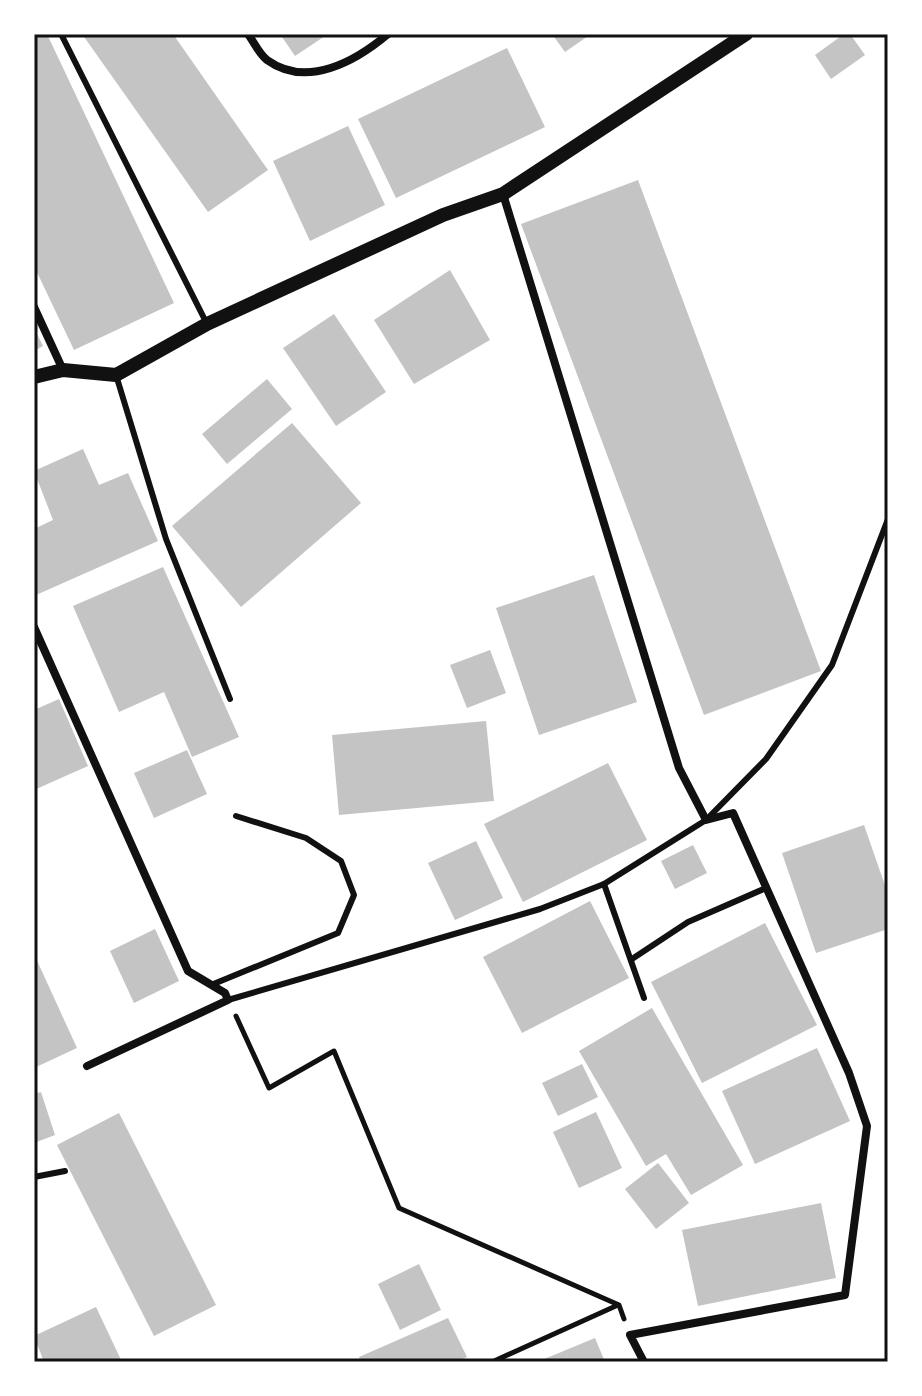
<svg xmlns="http://www.w3.org/2000/svg" width="922" height="1396" font-family="'Titillium Web',sans-serif">
  <rect width="100%" height="100%" fill="#fff"/>
  <g fill="#c4c4c4">
    <path d="M34,34H47L174,303L74,350L34,266Z"/>
    <path d="M82,34H173L268,170L208,212Z"/>
    <path d="M280,34H328L295,56Z"/>
    <path d="M552,34H591L565,52Z"/>
    <path d="M844,34H850L865,55L831,79L815,55Z"/>
    <path d="M507,48L545,127L396,198L358,119Z"/>
    <path d="M348,126L385,205L310,241L273,161Z"/>
    <path d="M638,180L821,671L704,715L521,224Z"/>
    <path d="M450,270L490,340L414,384L374,320Z"/>
    <path d="M334,314L386,392L336,426L283,348Z"/>
    <path d="M34,328L43,346L34,351Z"/>
    <path d="M267,379L292,409L227,464L202,434Z"/>
    <path d="M292,423L361,503L241,607L172,526Z"/>
    <path d="M83,449L99,485L128,473L158,541L36,595L34,529L53,520L34,471Z"/>
    <path d="M163,567L239,737L192,757L164,692L119,712L73,606Z"/>
    <path d="M594,575L637,702L539,735L496,608Z"/>
    <path d="M490,650L506,693L467,708L450,665Z"/>
    <path d="M59,699L88,766L34,790V710Z"/>
    <path d="M486,721L494,801L339,815L332,735Z"/>
    <path d="M187,750L207,794L154,818L134,773Z"/>
    <path d="M608,763L647,840L523,902L484,824Z"/>
    <path d="M864,825L888,894V929L816,953L782,853Z"/>
    <path d="M476,841L503,898L455,920L428,863Z"/>
    <path d="M693,845L707,873L675,889L661,861Z"/>
    <path d="M590,901L629,978L522,1033L483,957Z"/>
    <path d="M765,923L817,1025L702,1083L651,982Z"/>
    <path d="M155,929L179,981L134,1003L110,951Z"/>
    <path d="M34,954L77,1048L34,1068Z"/>
    <path d="M652,1008L743,1165L691,1195L666,1154L646,1166L579,1051Z"/>
    <path d="M817,1048L850,1121L755,1164L722,1091Z"/>
    <path d="M582,1064L598,1097L558,1116L542,1083Z"/>
    <path d="M41,1092L55,1135L34,1143V1094Z"/>
    <path d="M596,1112L622,1168L579,1188L553,1132Z"/>
    <path d="M119,1113L216,1305L154,1336L57,1145Z"/>
    <path d="M658,1163L689,1203L656,1229L625,1189Z"/>
    <path d="M821,1203L836,1278L698,1306L682,1230Z"/>
    <path d="M419,1264L441,1310L400,1330L378,1284Z"/>
    <path d="M96,1307L122,1362H44L34,1336Z"/>
    <path d="M448,1318L467,1357L455,1362H361L359,1357Z"/>
    <path d="M595,1338L605,1362H537Z"/>
  </g>
  <g fill="none" stroke-linecap="round" stroke-linejoin="round">
    <g stroke="#111" stroke-width="5">
      <path d="M236,1016L269,1088L334,1051L399,1208L619,1305L624,1319"/>
      <path d="M492,1362L618,1305"/>
    </g>
    <g stroke="#111" stroke-width="6">
      <path d="M61,34L207,324"/>
      <path d="M116,375L166,539L230,699"/>
      <path d="M604,884L644,998"/>
      <path d="M632,959L688,922L766,888"/>
      <path d="M211,985L338,933L354,895L341,861L306,838L236,816"/>
      <path d="M228,1000L540,909L604,884L706,820L766,759L832,665L888,519"/>
      <path d="M34,1177L65,1171"/>
    </g>
    <g stroke="#111" stroke-width="8">
      <path d="M248,34C254,42 259,54 267,60C307,89 356,61 388,34"/>
      <path d="M503,194L679,768L706,820L733,813L849,1073L867,1126L845,1295L630,1335L644,1362"/>
      <path d="M34,307L63,370"/>
      <path d="M34,627L188,971L225,993L228,1000L87,1066"/>
    </g>
    <path stroke="#111" stroke-width="14" d="M34,377L63,370L116,375L207,324L443,215L503,194L746,34"/>
  </g>
  <rect width="922" height="1396" fill="none" stroke="#ffffff" stroke-width="72"/>
  <rect x="36" y="36" width="850" height="1324" fill="none" stroke="#111" stroke-width="3"/>
</svg>
